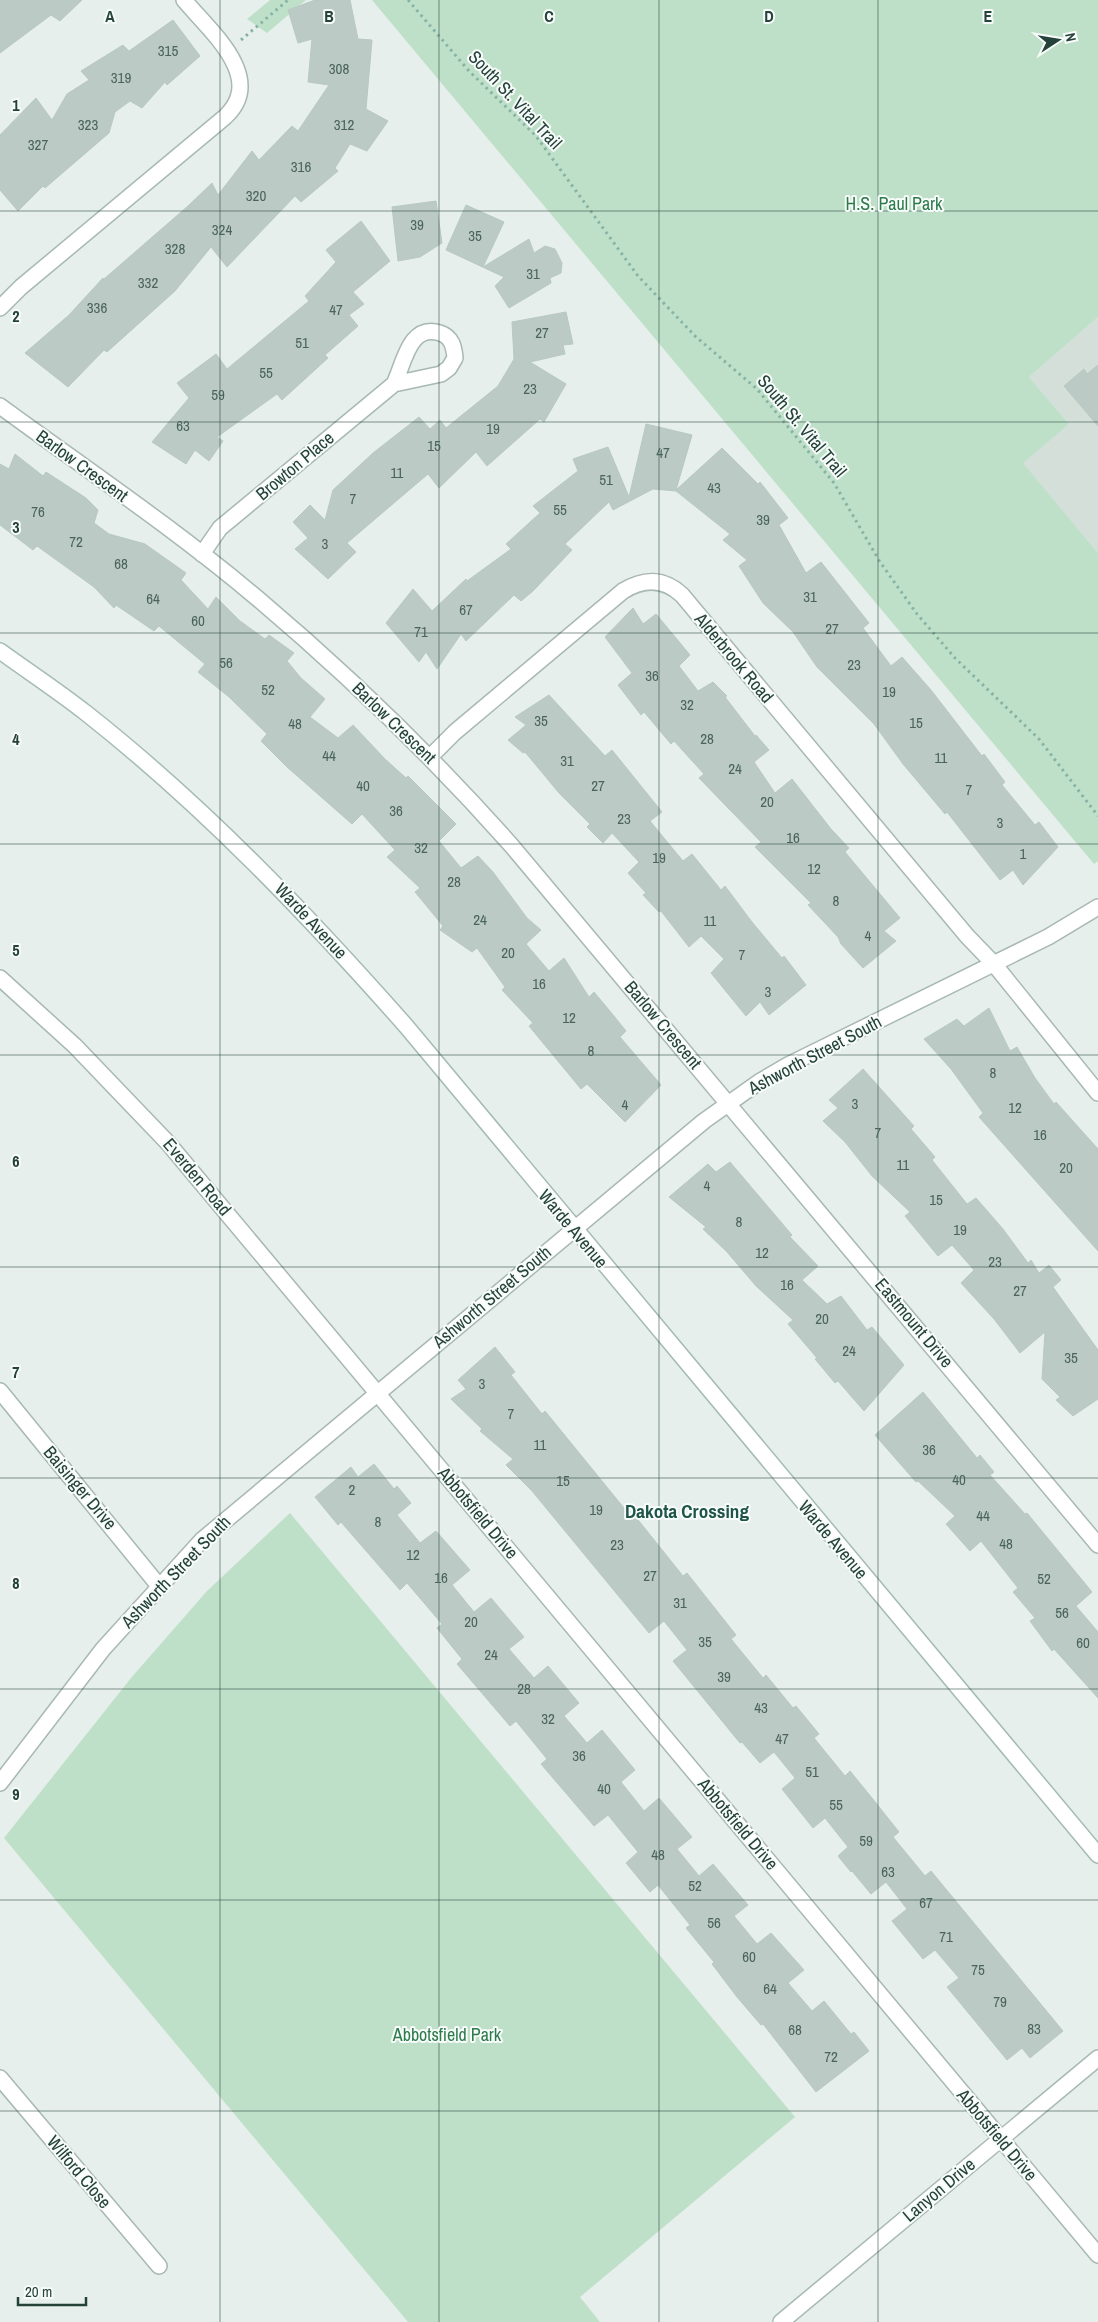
<svg xmlns="http://www.w3.org/2000/svg" width="1098" height="2322" viewBox="0 0 1098 2322" font-family="'Archivo Narrow',sans-serif">
<style>
.built{fill:#d4dfda}
.green{fill:#bfe0c8}
.building{fill:#bbcac4;stroke:#b8c9c2}
.lines{fill:none;stroke-linecap:round;stroke-linejoin:round}
.minor-casing{stroke:#a8b8b2;stroke-width:18}
.secondary-casing{stroke:#a4bbb3;stroke-width:18}
.path{stroke:#86b3a5;stroke-width:3;stroke-dasharray:2.5 4;stroke-linecap:butt}
.minor{stroke:#fff;stroke-width:15}
.secondary{stroke:#fff;stroke-width:15}
.grid{fill:none;stroke:#24423a;stroke-width:1;stroke-opacity:0.55}
.labels{text-anchor:middle;stroke-width:4;stroke-linejoin:round;paint-order:stroke}
.number-label{font-size:15px;fill:#4a645c}
.street-label{font-size:18px;fill:#24423a;stroke:#f7fbf9}
.park-label{font-size:18px;fill:#2d7a4b;stroke:#f7fbf9}
.neighbourhood-label{font-size:19px;font-weight:bold;fill:#1f5548;stroke:#f7fbf9}
.grid-label{font-size:16px;text-anchor:middle;font-weight:bold;fill:#24423a;stroke:#f7fbf9;stroke-width:4;stroke-linejoin:round;paint-order:stroke}
</style>
<rect width="100%" height="100%" fill="#e6efeb"/>
<polygon class="built" points="1098,317 1098,553 1022,463 1069,424 1029,377"/>
<g class="green">
<polygon points="270,0 306,0 267,33 247,19"/>
<polygon points="372,0 1098,0 1098,317 1029,377 1069,424 1023,463 1098,553 1098,861 1094,864"/>
<polygon points="290,1513 795,2117 580,2297 600,2322 408,2322 4,1838 131,1678 207,1591"/>
</g>
<g class="building">
<polygon points="0,0 82,0 60,21 51,15 0,53"/>
<polygon points="315,0 350,0 358,39 372,40 366,109 388,121 367,151 350,144 335,168 338,171 301,202 295,196 227,267 211,247 175,291 107,352 104,350 68,387 25,353 69,315 103,278 104,279 188,206 212,183 218,195 252,151 259,160 292,126 298,131 329,85 308,82 312,39 298,43 288,10"/>
<polygon points="173,20 200,56 167,85 165,82 142,108 130,101 115,112 109,133 45,188 43,186 18,211 0,190 0,135 36,98 52,120 67,94 89,80 81,71 123,45 129,51"/>
<polygon points="436,201 442,243 420,257 398,261 392,207"/>
<polygon points="466,205 504,222 483,267 529,239 534,253 545,246 555,249 562,263 561,273 550,278 551,283 509,308 495,286 504,277 446,250"/>
<polygon points="361,221 390,261 353,292 364,304 349,315 358,326 325,355 328,358 282,400 277,394 217,437 223,441 209,461 195,450 186,464 152,442 189,398 177,383 216,354 227,369 309,301 305,296 336,262 326,250"/>
<polygon points="566,312 573,344 563,345 565,354 530,362 566,384 544,422 540,419 487,466 476,452 439,488 428,474 347,543 356,552 328,579 295,549 308,538 293,522 310,505 325,520 333,490 373,453 419,417 430,429 440,420 446,428 498,386 514,359 512,322"/>
<polygon points="1098,365 1098,426 1064,386 1084,369 1087,374"/>
<polygon points="646,424 692,435 676,490 722,448 758,484 760,482 788,518 779,525 806,573 821,562 869,623 863,628 891,666 902,657 931,690 982,756 984,754 1005,782 1002,785 1035,825 1039,822 1058,847 1023,885 1013,870 1000,880 947,812 945,814 903,764 874,724 817,667 793,632 763,603 739,566 747,560 723,540 730,534 676,491 653,489 613,510 609,502 565,544 572,550 533,591 521,601 514,595 466,641 461,634 437,669 426,652 419,662 386,623 413,589 432,611 466,579 467,581 511,549 506,544 540,513 533,506 578,471 573,459 608,447 629,497"/>
<polygon points="15,454 43,476 46,472 86,498 98,510 94,523 109,534 145,544 186,573 181,580 208,609 216,597 240,621 265,639 269,635 294,653 287,661 301,678 325,699 310,717 338,738 353,725 385,759 406,778 408,776 456,824 439,841 461,868 478,856 493,872 527,918 541,930 526,944 549,971 564,958 589,997 594,992 614,1016 626,1031 620,1037 661,1085 625,1122 587,1084 581,1089 529,1026 533,1023 502,990 505,987 477,948 472,952 440,930 443,926 415,892 420,888 387,857 395,850 362,814 352,824 287,767 261,741 267,734 229,697 198,672 205,664 159,626 154,631 116,605 114,608 94,587 37,546 33,550 0,525 0,464 9,469"/>
<polygon points="633,608 643,624 656,614 676,638 690,655 679,666 698,691 713,682 727,696 725,697 755,736 756,735 769,750 754,762 775,793 792,779 831,829 849,848 845,852 900,918 884,931 896,941 863,968 841,944 838,937 808,905 811,903 755,847 761,842 699,778 704,774 674,741 671,744 644,712 641,715 618,685 632,673 605,637"/>
<polygon points="549,695 605,756 612,750 662,812 650,821 683,861 692,854 721,890 725,886 752,922 782,958 784,956 806,985 769,1015 760,1002 746,1016 711,973 724,959 701,936 689,947 661,911 659,912 643,895 646,893 628,873 639,862 612,833 603,843 587,827 590,824 559,793 525,752 523,753 508,740 526,725 515,717"/>
<polygon points="989,1008 1010,1051 1017,1047 1035,1078 1054,1104 1056,1102 1098,1149 1098,1251 979,1117 983,1113 951,1069 924,1039 957,1019 964,1026"/>
<polygon points="863,1069 914,1126 911,1129 935,1157 932,1160 967,1204 976,1198 1003,1229 1028,1263 1031,1260 1039,1273 1049,1265 1061,1280 1053,1287 1098,1350 1098,1399 1073,1416 1056,1400 1060,1397 1042,1379 1045,1332 1020,1353 994,1319 961,1283 974,1270 952,1245 938,1256 905,1216 910,1212 872,1176 845,1142 823,1121 838,1108 829,1100"/>
<polygon points="730,1162 792,1235 790,1237 818,1266 802,1280 827,1304 841,1296 867,1330 872,1327 904,1365 864,1411 838,1381 835,1383 815,1359 817,1358 788,1324 793,1320 756,1286 727,1252 703,1229 706,1227 669,1197 708,1164 716,1172"/>
<polygon points="495,1347 515,1372 511,1375 542,1414 545,1411 628,1513 631,1511 683,1576 687,1573 736,1635 731,1639 763,1678 766,1675 793,1708 796,1706 819,1734 814,1738 845,1776 850,1771 872,1798 899,1832 893,1837 925,1876 931,1871 1063,2031 1030,2058 1022,2048 1007,2060 947,1987 959,1978 935,1950 923,1959 892,1921 907,1909 886,1882 871,1894 852,1871 851,1872 838,1856 848,1847 825,1818 813,1828 782,1789 795,1778 774,1752 760,1763 742,1742 740,1743 673,1661 687,1650 664,1621 649,1633 532,1491 506,1465 513,1459 480,1431 482,1429 451,1399 466,1389 458,1380"/>
<polygon points="923,1392 977,1458 980,1455 994,1472 990,1475 1025,1514 1027,1513 1092,1592 1076,1606 1098,1632 1098,1698 1054,1649 1052,1651 1030,1621 1035,1618 1013,1592 1018,1588 981,1541 970,1551 946,1524 955,1516 918,1481 916,1482 875,1435"/>
<polygon points="374,1464 394,1489 397,1486 411,1503 397,1515 420,1543 436,1531 470,1570 452,1585 474,1612 491,1598 524,1637 509,1649 534,1678 548,1666 579,1703 564,1716 587,1743 602,1730 635,1770 621,1782 644,1811 659,1798 692,1837 677,1849 699,1876 713,1864 748,1905 734,1916 757,1944 771,1933 804,1970 788,1983 812,2011 824,2001 851,2034 854,2032 869,2051 816,2092 763,2024 761,2025 737,1997 712,1964 714,1962 686,1928 690,1925 658,1885 650,1892 626,1863 638,1852 608,1815 594,1826 541,1764 547,1759 516,1721 510,1726 457,1664 462,1659 437,1628 442,1624 407,1583 400,1590 341,1522 338,1525 315,1497 351,1467 358,1477"/>
</g>
<g class="lines">
<g class="minor-casing">
<g id="minor">
<path d="M0,308L21,287L225,117C267,78 210,31 184,0"/>
<path d="M0,406C86,469 175,529 257,598C347,674 432,756 511,845L1098,1545"/>
<path d="M202,554L220,528L394,384L441,374L449,368L455,358C454,347 452,337 440,333C409,323 404,364 394,384"/>
<path d="M430,757L455,732L623,591C644,578 664,578 682,595L967,936L994,964L1098,1093"/>
<polyline points="0,978 75,1046 168,1143 1098,2255"/>
<polyline points="0,1391 159,1586"/>
<polyline points="0,1783 103,1649 202,1540 704,1121 759,1082 788,1065 1048,937 1098,907"/>
<polyline points="0,2078 159,2266"/>
<polyline points="781,2322 1098,2058"/>
</g>
</g>
<g class="secondary-casing">
<path id="secondary" d="M0,651C29,672 58,691 86,713C204,806 307,914 406,1026L1098,1855"/>
</g>
<g class="path">
<polyline points="408,0 469,71 536,136 638,276 695,336 757,389 834,483 880,562 917,614 955,658 1039,739 1098,816"/>
<polyline points="241,40 288,0"/>
</g>
<use href="#minor" class="minor"/>
<use href="#secondary" class="secondary"/>
</g>
<path class="grid" d="M220,0V2322M439,0V2322M659,0V2322M878,0V2322M0,211H1098M0,422H1098M0,633H1098M0,844H1098M0,1055H1098M0,1267H1098M0,1478H1098M0,1689H1098M0,1900H1098M0,2111H1098"/>
<g class="labels">
<g class="number-label">
<text x="168" y="56">315</text>
<text x="339" y="74">308</text>
<text x="121" y="83">319</text>
<text x="88" y="130">323</text>
<text x="344" y="130">312</text>
<text x="38" y="150">327</text>
<text x="301" y="172">316</text>
<text x="256" y="201">320</text>
<text x="417" y="230">39</text>
<text x="222" y="235">324</text>
<text x="475" y="241">35</text>
<text x="175" y="254">328</text>
<text x="533" y="279">31</text>
<text x="148" y="288">332</text>
<text x="97" y="313">336</text>
<text x="336" y="315">47</text>
<text x="542" y="338">27</text>
<text x="302" y="348">51</text>
<text x="266" y="378">55</text>
<text x="530" y="394">23</text>
<text x="218" y="400">59</text>
<text x="183" y="431">63</text>
<text x="493" y="434">19</text>
<text x="434" y="451">15</text>
<text x="663" y="458">47</text>
<text x="397" y="478">11</text>
<text x="606" y="485">51</text>
<text x="714" y="493">43</text>
<text x="353" y="504">7</text>
<text x="560" y="515">55</text>
<text x="38" y="517">76</text>
<text x="763" y="525">39</text>
<text x="76" y="547">72</text>
<text x="325" y="549">3</text>
<text x="121" y="569">68</text>
<text x="810" y="602">31</text>
<text x="153" y="604">64</text>
<text x="466" y="615">67</text>
<text x="198" y="626">60</text>
<text x="832" y="634">27</text>
<text x="421" y="637">71</text>
<text x="226" y="668">56</text>
<text x="854" y="670">23</text>
<text x="652" y="681">36</text>
<text x="268" y="695">52</text>
<text x="889" y="697">19</text>
<text x="687" y="710">32</text>
<text x="541" y="726">35</text>
<text x="916" y="728">15</text>
<text x="295" y="729">48</text>
<text x="707" y="744">28</text>
<text x="329" y="761">44</text>
<text x="941" y="763">11</text>
<text x="567" y="766">31</text>
<text x="735" y="774">24</text>
<text x="363" y="791">40</text>
<text x="598" y="791">27</text>
<text x="969" y="795">7</text>
<text x="767" y="807">20</text>
<text x="396" y="816">36</text>
<text x="624" y="824">23</text>
<text x="1000" y="828">3</text>
<text x="793" y="843">16</text>
<text x="421" y="853">32</text>
<text x="1023" y="859">1</text>
<text x="659" y="863">19</text>
<text x="814" y="874">12</text>
<text x="454" y="887">28</text>
<text x="836" y="906">8</text>
<text x="480" y="925">24</text>
<text x="710" y="926">11</text>
<text x="868" y="941">4</text>
<text x="508" y="958">20</text>
<text x="742" y="960">7</text>
<text x="539" y="989">16</text>
<text x="768" y="997">3</text>
<text x="569" y="1023">12</text>
<text x="591" y="1056">8</text>
<text x="993" y="1078">8</text>
<text x="855" y="1109">3</text>
<text x="625" y="1110">4</text>
<text x="1015" y="1113">12</text>
<text x="878" y="1138">7</text>
<text x="1040" y="1140">16</text>
<text x="903" y="1170">11</text>
<text x="1066" y="1173">20</text>
<text x="707" y="1191">4</text>
<text x="936" y="1205">15</text>
<text x="739" y="1227">8</text>
<text x="960" y="1235">19</text>
<text x="762" y="1258">12</text>
<text x="995" y="1267">23</text>
<text x="787" y="1290">16</text>
<text x="1020" y="1296">27</text>
<text x="822" y="1324">20</text>
<text x="849" y="1356">24</text>
<text x="1071" y="1363">35</text>
<text x="482" y="1389">3</text>
<text x="511" y="1419">7</text>
<text x="540" y="1450">11</text>
<text x="929" y="1455">36</text>
<text x="959" y="1485">40</text>
<text x="563" y="1486">15</text>
<text x="352" y="1495">2</text>
<text x="596" y="1515">19</text>
<text x="983" y="1521">44</text>
<text x="378" y="1527">8</text>
<text x="1006" y="1549">48</text>
<text x="617" y="1550">23</text>
<text x="413" y="1560">12</text>
<text x="650" y="1581">27</text>
<text x="441" y="1583">16</text>
<text x="1044" y="1584">52</text>
<text x="680" y="1608">31</text>
<text x="1062" y="1618">56</text>
<text x="471" y="1627">20</text>
<text x="705" y="1647">35</text>
<text x="1083" y="1648">60</text>
<text x="491" y="1660">24</text>
<text x="724" y="1682">39</text>
<text x="524" y="1694">28</text>
<text x="761" y="1713">43</text>
<text x="548" y="1724">32</text>
<text x="782" y="1744">47</text>
<text x="579" y="1761">36</text>
<text x="812" y="1777">51</text>
<text x="604" y="1794">40</text>
<text x="836" y="1810">55</text>
<text x="866" y="1846">59</text>
<text x="658" y="1860">48</text>
<text x="888" y="1877">63</text>
<text x="695" y="1891">52</text>
<text x="926" y="1908">67</text>
<text x="714" y="1928">56</text>
<text x="946" y="1942">71</text>
<text x="749" y="1962">60</text>
<text x="978" y="1975">75</text>
<text x="770" y="1994">64</text>
<text x="1000" y="2007">79</text>
<text x="1034" y="2034">83</text>
<text x="795" y="2035">68</text>
<text x="831" y="2062">72</text>
</g>
<g class="street-label">
<text transform="translate(515 100) rotate(47)" y="6">South St. Vital Trail</text>
<text transform="translate(802 426) rotate(50)" y="6">South St. Vital Trail</text>
<text transform="translate(82 466) rotate(36)" y="6">Barlow Crescent</text>
<text transform="translate(295 466) rotate(-40)" y="6">Browton Place</text>
<text transform="translate(734 658) rotate(50)" y="6">Alderbrook Road</text>
<text transform="translate(394 723) rotate(44)" y="6">Barlow Crescent</text>
<text transform="translate(311 921) rotate(47)" y="6">Warde Avenue</text>
<text transform="translate(663 1025) rotate(50)" y="6">Barlow Crescent</text>
<text transform="translate(815 1055) rotate(-28)" y="6">Ashworth Street South</text>
<text transform="translate(197 1177) rotate(50)" y="6">Everden Road</text>
<text transform="translate(573 1229) rotate(50)" y="6">Warde Avenue</text>
<text transform="translate(492 1297) rotate(-40)" y="6">Ashworth Street South</text>
<text transform="translate(914 1323) rotate(50)" y="6">Eastmount Drive</text>
<text transform="translate(80 1488) rotate(50)" y="6">Baisinger Drive</text>
<text transform="translate(478 1513) rotate(50)" y="6">Abbotsfield Drive</text>
<text transform="translate(833 1540) rotate(50)" y="6">Warde Avenue</text>
<text transform="translate(176 1572) rotate(-46)" y="6">Ashworth Street South</text>
<text transform="translate(738 1824) rotate(50)" y="6">Abbotsfield Drive</text>
<text transform="translate(997 2135) rotate(50)" y="6">Abbotsfield Drive</text>
<text transform="translate(79 2172) rotate(50)" y="6">Wilford Close</text>
<text transform="translate(939 2190) rotate(-40)" y="6">Lanyon Drive</text>
</g>
<g class="park-label">
<text x="894" y="210">H.S. Paul Park</text>
<text x="447" y="2041">Abbotsfield Park</text>
</g>
<g class="neighbourhood-label">
<text x="687" y="1518">Dakota Crossing</text>
</g>
</g>
<g class="grid-label">
<text x="110" y="22">A</text>
<text x="329" y="22">B</text>
<text x="549" y="22">C</text>
<text x="769" y="22">D</text>
<text x="988" y="22">E</text>
<text x="16" y="111">1</text>
<text x="16" y="322">2</text>
<text x="16" y="533">3</text>
<text x="16" y="745">4</text>
<text x="16" y="956">5</text>
<text x="16" y="1167">6</text>
<text x="16" y="1378">7</text>
<text x="16" y="1589">8</text>
<text x="16" y="1800">9</text>
</g>
<g transform="translate(1058 40) rotate(78)" stroke="#f7fbf9" stroke-width="4" paint-order="stroke">
<path d="M0-4L9 19L0 12L-9 19Z" fill="#24423a"/>
<text y="-8" font-size="14" font-weight="bold" text-anchor="middle" fill="#24423a">N</text>
</g>
<path d="M18 2297v8h68v-8" fill="none" stroke="#24423a" stroke-width="2.5"/>
<text x="25" y="2297" font-size="15" fill="#24423a" stroke="#f7fbf9" stroke-width="4" paint-order="stroke">20 m</text>
</svg>
